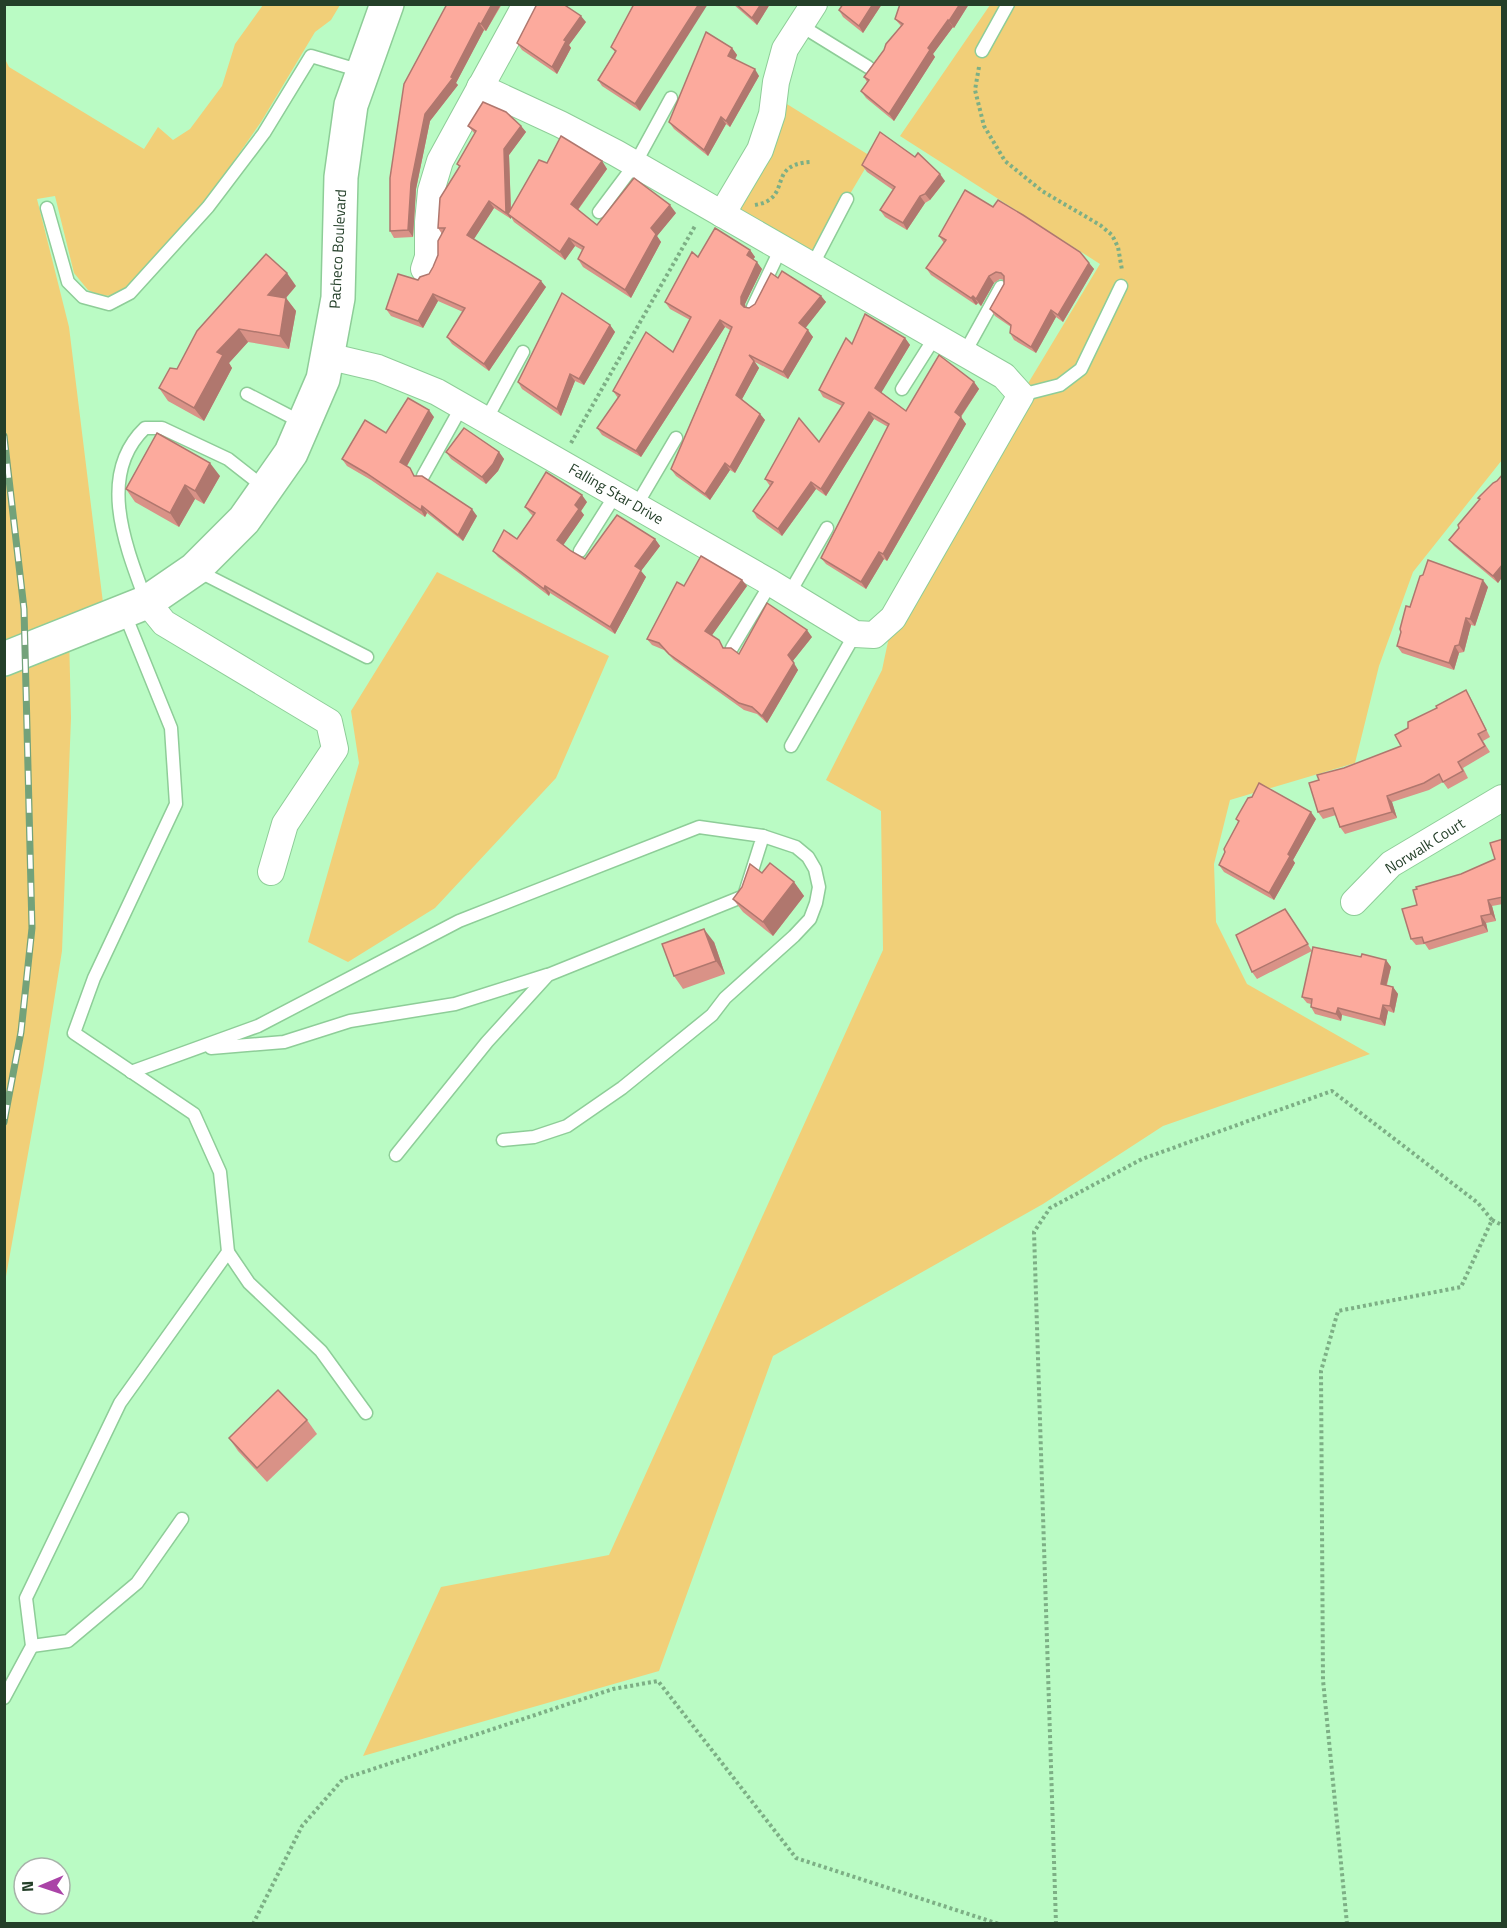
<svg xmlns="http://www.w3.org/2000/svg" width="1507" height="1928" viewBox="0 0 1507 1928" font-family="'Titillium Web',sans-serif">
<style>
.green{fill:#f1cf78}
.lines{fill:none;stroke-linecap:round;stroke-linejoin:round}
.service-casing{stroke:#8ecd98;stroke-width:15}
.minor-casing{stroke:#8ecd98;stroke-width:28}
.secondary-casing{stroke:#8ecd98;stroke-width:36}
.path{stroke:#7daf85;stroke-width:4;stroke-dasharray:3 3;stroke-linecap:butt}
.service{stroke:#fff;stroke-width:12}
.minor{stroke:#fff;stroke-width:26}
.secondary{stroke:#fff;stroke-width:33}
.rail-casing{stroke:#73a27a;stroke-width:7}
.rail{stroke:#fff;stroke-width:4.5;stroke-dasharray:14;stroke-linecap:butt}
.wall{fill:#d99287}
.shaded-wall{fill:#b0776e}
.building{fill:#fcaa9d;stroke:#b0776e;stroke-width:1.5}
.labels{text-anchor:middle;stroke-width:4.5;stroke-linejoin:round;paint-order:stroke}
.street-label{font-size:15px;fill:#243f29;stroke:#fff}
</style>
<rect width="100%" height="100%" fill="#bafbc4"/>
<g class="green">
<polygon points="263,5 340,5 331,20 315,32 261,122 199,211 137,279 117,295 101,296 88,290 74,273 55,196 37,199 69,327 105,619 69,634 71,718 62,951 43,1070 5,1282 5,59 9,67 144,149 158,127 173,140 190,129 222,86 235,44"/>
<polygon points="990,5 1502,5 1502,460 1413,572 1379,666 1355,763 1230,800 1214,864 1216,922 1247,984 1370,1054 1163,1126 1043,1204 773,1356 659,1671 363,1756 441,1587 609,1555 883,950 881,811 826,780 882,670 893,618 1021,395 1100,264 900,136"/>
<polygon points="774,96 872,157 847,199 812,266 722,214"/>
<polygon points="437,572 609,656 556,778 435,908 348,962 308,942 359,763 351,711"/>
</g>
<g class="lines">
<g class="service-casing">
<g id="service">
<polyline points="800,25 868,67"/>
<polyline points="982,51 1008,4"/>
<polyline points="47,208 68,282 83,297 109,304 130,293 208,207 264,133 311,56 361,71"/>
<polyline points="599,212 635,164 671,98"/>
<polyline points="812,266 847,199"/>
<polyline points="753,307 781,248"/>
<polyline points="964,354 1001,287"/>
<polyline points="902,389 935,337"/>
<polyline points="247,394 303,423"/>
<polyline points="1021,395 1060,385 1081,369 1121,286"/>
<polyline points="486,420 523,352"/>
<polyline points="423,476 462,406"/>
<polyline points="636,506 676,438"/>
<polyline points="580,551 616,494"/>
<polyline points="196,570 367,657"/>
<polyline points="789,594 827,528"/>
<path d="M146,601C126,547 96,475 145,428H162L228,459L265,488"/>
<polyline points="732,648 771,583"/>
<polyline points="791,746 855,634"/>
<polyline points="211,1048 284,1042 350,1021 455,1004 547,975"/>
<polyline points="131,1072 258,1026 459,921 699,827 763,836 744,896 548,975 487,1042 396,1155"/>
<polyline points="503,1140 534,1137 567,1126 622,1088 712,1015 725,998 794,936 810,919 816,903 819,887 815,869 808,857 796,847 763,836"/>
<polyline points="228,1252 249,1283 321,1351 366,1413"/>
<polyline points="32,1646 68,1641 137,1583 182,1519"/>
<polyline points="4,1698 32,1646 26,1598 120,1403 228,1252 220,1172 194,1114 74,1033 94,978 176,804 171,728 124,612"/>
</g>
</g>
<g class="minor-casing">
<g id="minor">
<polyline points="722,214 760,150 772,114 776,82 785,49 814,4"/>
<polyline points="424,269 428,257 428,222 431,191 440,161 526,4"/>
<polyline points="327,356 378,368 437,392 771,583 855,634 874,635 893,618 1021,395 1004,376 616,153 560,124 480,87"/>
<polyline points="147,602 164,623 329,722 335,749 285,824 271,872"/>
<polyline points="1354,902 1391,864 1502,798"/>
</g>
</g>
<g class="secondary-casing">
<polyline id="secondary" points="4,659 147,602 195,569 244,520 291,453 323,379 338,298 341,177 351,105 387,4"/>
</g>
<g class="path">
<polyline points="979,67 975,90 984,126 1005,161 1042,191 1100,225 1112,235 1118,247 1122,270"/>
<path d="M755,205C760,204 765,203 769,200C787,188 772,164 811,162"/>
<polyline points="571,443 695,226"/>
<polyline points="1492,1220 1502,1225"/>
<polyline points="253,1924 302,1826 343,1779 613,1689 658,1681 796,1858 999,1924"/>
<polyline points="1056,1924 1034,1232 1050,1208 1142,1159 1332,1091 1478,1203 1492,1220 1461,1287 1338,1311 1321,1371 1323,1680 1347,1924"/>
</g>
<use href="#service" class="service"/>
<use href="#minor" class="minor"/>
<use href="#secondary" class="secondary"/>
<g class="rail-casing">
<polyline id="rail" points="4,436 24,609 32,928 21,1032 4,1122"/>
</g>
<use href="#rail" class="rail"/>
</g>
<g class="wall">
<polygon points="447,4 502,4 486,31 484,30 456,83 458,85 430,121 416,189 413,237 394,238 390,231"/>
<polygon points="634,4 640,111 602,86 598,80 615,52 611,47"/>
<polygon points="733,4 770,4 757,25"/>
<polygon points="843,4 882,4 863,33 843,17 839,10"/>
<polygon points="900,4 969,4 954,28 953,27 933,54 935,57 894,121 866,98 861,91 867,82 864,77 901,26 895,19"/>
<polygon points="586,22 569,45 571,48 557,74 522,50 517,43"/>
<polygon points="732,48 737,55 735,60 759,76 730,127 726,124 708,156 674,129 669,122"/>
<polygon points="468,126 521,126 526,132 509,155 511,210 547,163 602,161 607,169 578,210 597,225 676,213 657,236 661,242 631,298 583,267 578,259 582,250 575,246 565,260 514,222 511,217 511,219 494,208 474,239 546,287 489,371 452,344 447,337 463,312 438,301 423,328 391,316 386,309 418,280 429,274 433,267 438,255 442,234 438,228 460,168 457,164 475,134"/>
<polygon points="862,165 945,181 930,200 925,203 907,230 885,217 880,210 893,190 867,172"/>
<polygon points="993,207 1089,263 1094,269 1063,322 1056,317 1036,353 1014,340 1010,333 1011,327 995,316 990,309 1004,284 1004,280 1000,279 994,283 981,306 978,303 976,305 931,275 926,268 944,243 939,236"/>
<polygon points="750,250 755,257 753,259 762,269 745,304 746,308 749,308 755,304 778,278 821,296 826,302 805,328 813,337 788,379 755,362 759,368 742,399 760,414 765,420 735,473 730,470 710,500 676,476 671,469 730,330 725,327 641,457 602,435 597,428 618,398 613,391 673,352 690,320 670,309 665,302 698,257"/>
<polygon points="296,286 286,298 296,311 289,349 248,342 229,363 232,368 204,421 168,401 159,388 177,369"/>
<polygon points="610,325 615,332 584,385 575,381 561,416 522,389 518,382"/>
<polygon points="905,338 910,345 881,392 906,411 974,382 979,389 961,417 966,424 887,561 884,559 866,589 826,564 821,558 888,427 874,419 826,496 816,489 782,536 757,518 753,511 770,486 765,479 819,442 842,406 823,397 819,390 852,344"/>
<polygon points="434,417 407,466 415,476 477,516 463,541 427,513 425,517 371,480 347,466 342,459 386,433"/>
<polygon points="446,452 499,452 504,459 498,471 486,484 451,459"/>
<polygon points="1503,474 1503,576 1498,583 1454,546 1449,540"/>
<polygon points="220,476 204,504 195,499 179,527 135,502 126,489"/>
<polygon points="587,502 581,511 584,515 563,545 571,551 585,559 655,539 660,546 641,571 646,577 615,634 550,593 549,596 498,557 493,551 517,539 533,516 530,513 525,507"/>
<polygon points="742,580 747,586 712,635 724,648 739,654 812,637 792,662 798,670 767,723 757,714 744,710 674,660 664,650 652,645 647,639 684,586"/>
<polygon points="1488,587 1475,626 1471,625 1464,652 1459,653 1454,670 1402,653 1397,646 1410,607"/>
<polygon points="1466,690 1470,697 1490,737 1483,741 1490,752 1463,768 1468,778 1448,789 1443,782 1429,790 1392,802 1397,818 1345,834 1340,827 1336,815 1323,819 1318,812 1319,780 1344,768 1401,746 1408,728"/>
<polygon points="1236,819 1316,819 1293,860 1295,863 1274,900 1224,872 1219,865 1238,822"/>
<polygon points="1503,839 1503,904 1492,906 1496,921 1486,923 1488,932 1429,950 1425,944 1416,945 1411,939 1417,905 1461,874 1495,859"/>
<polygon points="762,873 794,882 804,896 773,936 743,912 733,899"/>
<polygon points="1290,916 1312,951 1386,960 1391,967 1387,985 1393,987 1398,994 1394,1013 1388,1011 1385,1026 1342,1015 1341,1021 1315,1014 1311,1007 1311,1004 1307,1003 1302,997 1312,951 1257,979 1252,972"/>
<polygon points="714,942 725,974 683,989 674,976"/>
<polygon points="307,1420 317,1434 267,1482 238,1451 229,1438"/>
</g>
<g class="shaded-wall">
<polygon points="492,4 499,4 500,6 486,31 481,24"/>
<polygon points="699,4 708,4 640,111 635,104"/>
<polygon points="761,4 770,4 757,25 752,18"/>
<polygon points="873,4 882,4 863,33 859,26"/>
<polygon points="960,4 969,4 954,28 949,21"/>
<polygon points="581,16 586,22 569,45 571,48 557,74 552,67 564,40"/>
<polygon points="948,20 953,27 933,54 935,57 894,121 889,114 928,48"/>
<polygon points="479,23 484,30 456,83 458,85 430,121 416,189 413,237 408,230 411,183 425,114 451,77"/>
<polygon points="732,48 737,55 733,63 728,56"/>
<polygon points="755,69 759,76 730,127 726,121"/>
<polygon points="721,117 726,124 708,156 704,150"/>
<polygon points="521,126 526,132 509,155 511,215 508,214 511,217 511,219 506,213 504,149"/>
<polygon points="602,161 607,169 576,212 571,204"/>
<polygon points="940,174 945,181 930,200 925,194"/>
<polygon points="920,196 925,203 907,230 903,223"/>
<polygon points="489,201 494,208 472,242 467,235"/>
<polygon points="670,205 676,213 657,236 661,242 631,298 625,290 651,228"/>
<polygon points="569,238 575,246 565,260 560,252"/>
<polygon points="750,250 755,257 752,261 747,255"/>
<polygon points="757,262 762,269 745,304 746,311 741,304 741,297"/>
<polygon points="1089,263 1094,269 1063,322 1058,315"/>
<polygon points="287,273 296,286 277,308 268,295"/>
<polygon points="989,276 994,283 981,306 976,299"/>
<polygon points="541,281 546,287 489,371 484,364"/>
<polygon points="433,294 438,301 423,328 418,321"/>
<polygon points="821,296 826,302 804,330 799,323"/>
<polygon points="973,296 978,303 976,305 971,298"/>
<polygon points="286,298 296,311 289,349 280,336"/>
<polygon points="1051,310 1056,317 1036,353 1031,347"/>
<polygon points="720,320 725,327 641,457 636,451"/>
<polygon points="610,325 615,332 584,385 579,379"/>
<polygon points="239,329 248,342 229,363 232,368 204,421 194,408 217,352"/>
<polygon points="808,330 813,337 788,379 783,372"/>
<polygon points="905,338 910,345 880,395 875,388"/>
<polygon points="754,361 759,368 741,401 736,395"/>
<polygon points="570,374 575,381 561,416 557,409"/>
<polygon points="974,382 979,389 959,419 955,412"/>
<polygon points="429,410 434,417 405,469 400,462"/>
<polygon points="869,412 874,419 826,496 821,489"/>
<polygon points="760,414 765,420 735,473 730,467"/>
<polygon points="961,417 966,424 887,561 883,554"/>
<polygon points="499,452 504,459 498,471 486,484 482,477"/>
<polygon points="210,463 220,476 204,504 195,491"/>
<polygon points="725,463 730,470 710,500 705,494"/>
<polygon points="811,482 816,489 782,536 778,529"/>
<polygon points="185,485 195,499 179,527 170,513"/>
<polygon points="582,495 587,502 581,511 584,515 562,547 557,540 575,505"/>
<polygon points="422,506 427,513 425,517 421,510"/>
<polygon points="472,509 477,516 463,541 458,535"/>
<polygon points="655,539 660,546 641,571 646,577 615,634 610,627 635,566"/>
<polygon points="879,552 884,559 866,589 861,582"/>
<polygon points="1503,564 1503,576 1498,583 1493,576"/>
<polygon points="742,580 747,586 710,638 705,631"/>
<polygon points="1483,580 1488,587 1475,626 1470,619"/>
<polygon points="545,586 550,593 549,596 544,589"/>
<polygon points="1466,618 1471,625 1464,652 1459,645"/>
<polygon points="807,630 812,637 792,662 788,655"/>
<polygon points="1455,646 1459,653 1454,670 1449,663"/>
<polygon points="794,663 798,670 767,723 762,716"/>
<polygon points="1387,796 1392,802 1397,818 1392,812"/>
<polygon points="1311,812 1316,819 1293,860 1295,863 1274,900 1269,893 1288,854"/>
<polygon points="794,882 804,896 773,936 763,922"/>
<polygon points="1488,900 1492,906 1496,921 1491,914"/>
<polygon points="1481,916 1486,923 1488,932 1483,925"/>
<polygon points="704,929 714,942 725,974 716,961"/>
<polygon points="1386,960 1391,967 1385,990 1381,984"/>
<polygon points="1393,987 1398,994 1394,1013 1390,1006"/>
<polygon points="1383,1005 1388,1011 1385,1026 1380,1019"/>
<polygon points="1338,1008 1342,1015 1341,1021 1336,1014"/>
</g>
<g class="building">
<polygon points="447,4 492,4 481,24 479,23 451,77 453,78 425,114 411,183 408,230 390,231 390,178 404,84"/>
<polygon points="537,4 563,4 581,16 564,40 566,41 552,67 517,43"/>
<polygon points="634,4 699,4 635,104 598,80 616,51 611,47"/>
<polygon points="736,4 761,4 752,18"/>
<polygon points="843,4 873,4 859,26 839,10"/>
<polygon points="900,4 960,4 949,21 948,20 928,48 930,50 889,114 861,91 869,80 864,77 884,50 886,44 903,24 895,19"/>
<polygon points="706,32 732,48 728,56 755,69 726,121 721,117 704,150 669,122"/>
<polygon points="483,102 506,112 521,126 504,149 506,213 489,201 467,235 541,281 484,364 447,337 465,308 433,294 418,321 386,309 398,274 418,280 420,277 429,274 433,267 438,255 438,241 445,228 438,228 440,198 460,166 457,164 476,131 468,126"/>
<polygon points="880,132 915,157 918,153 940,174 925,194 920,196 903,223 880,210 895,187 862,165"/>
<polygon points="561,136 602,161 571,204 597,225 634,178 670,205 651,228 656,234 625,290 578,259 584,247 569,238 560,252 508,214 539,160 547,163"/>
<polygon points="965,190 993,207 998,200 1023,215 1080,252 1089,263 1058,315 1051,310 1031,347 1010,333 1011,325 990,309 1004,284 1004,276 1001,273 996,272 989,276 976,299 973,296 971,298 926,268 946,240 939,236"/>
<polygon points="715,228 750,250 747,255 757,262 741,297 741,304 744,307 749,308 755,304 771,273 778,278 782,271 821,296 799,323 808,330 783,372 749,355 754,361 736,395 760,414 730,467 725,463 705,494 671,469 732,327 720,320 636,451 597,428 620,395 613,391 646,332 673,352 691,317 665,302 692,252 698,257"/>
<polygon points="266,254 287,273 268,295 286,298 280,336 239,329 217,352 223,355 194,408 159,388 170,368 177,369 197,331"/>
<polygon points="562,293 610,325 579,379 570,374 557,409 518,382"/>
<polygon points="865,314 905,338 875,388 906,411 939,355 974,382 955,412 961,417 883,554 879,552 861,582 821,558 889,424 869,412 821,489 811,482 778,529 753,511 773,482 765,479 799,418 819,442 844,403 819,390 846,338 852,344"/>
<polygon points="408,398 429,410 400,462 410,468 414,476 422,476 472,509 458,535 422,506 421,510 366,473 342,459 365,420 386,433"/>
<polygon points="464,428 499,452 493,464 482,477 446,452"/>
<polygon points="157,433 210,463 195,491 185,485 170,513 126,489"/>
<polygon points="546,472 582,495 575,505 579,509 557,540 571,551 585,559 617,515 655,539 635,566 641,570 610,627 545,586 544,589 493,551 504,530 517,539 535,513 525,507"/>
<polygon points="1503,474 1503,564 1493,576 1449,540 1459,528 1458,525 1480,499 1478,498 1493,483 1497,481"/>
<polygon points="701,556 742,580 705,631 719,640 723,648 731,648 739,654 767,603 807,630 788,655 794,663 762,716 752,707 739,703 669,654 659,643 647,639 677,582 684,586"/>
<polygon points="1428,560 1483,580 1470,619 1466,618 1459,645 1455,646 1449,663 1397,646 1401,632 1400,629 1406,606 1410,607 1420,576 1423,575"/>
<polygon points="1466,690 1486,730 1478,734 1485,746 1458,762 1463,771 1443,782 1439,774 1424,783 1387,796 1392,812 1340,827 1333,808 1318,812 1309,783 1319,780 1317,775 1344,768 1401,746 1395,735 1408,728 1408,722 1437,708 1436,706"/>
<polygon points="1259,783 1311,812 1288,854 1290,856 1269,893 1219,865 1225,852 1224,849 1239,821 1236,819 1248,798 1252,797"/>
<polygon points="1503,839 1503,897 1488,900 1491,914 1481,916 1483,925 1424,943 1422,937 1411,939 1402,909 1417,905 1413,890 1417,889 1416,887 1461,874 1495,859 1490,843"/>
<polygon points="770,863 794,882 763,922 733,899 742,887 750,864 762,873"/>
<polygon points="1285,909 1308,944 1252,972 1236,935"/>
<polygon points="704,929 716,961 674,976 662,944"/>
<polygon points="1313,947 1361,957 1362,954 1386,960 1381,984 1393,987 1390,1006 1383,1005 1380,1019 1338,1008 1336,1014 1311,1007 1312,999 1302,997"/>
<polygon points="278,1390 307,1420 257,1468 229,1438"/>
</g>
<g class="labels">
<g class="street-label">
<text transform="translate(338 249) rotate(-87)" y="5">Pacheco Boulevard</text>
<text transform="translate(616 494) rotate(30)" y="5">Falling Star Drive</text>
<text transform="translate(1425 846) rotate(-32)" y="5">Norwalk Court</text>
</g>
</g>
<rect width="1507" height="1928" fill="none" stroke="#243f29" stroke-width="12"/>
<g transform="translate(42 1886) rotate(268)"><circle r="28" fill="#ffffff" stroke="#a7b2a9" stroke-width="1.5"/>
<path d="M0-4.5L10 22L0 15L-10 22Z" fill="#aa43a7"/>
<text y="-9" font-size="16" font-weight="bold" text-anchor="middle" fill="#243f29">N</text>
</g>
</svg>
